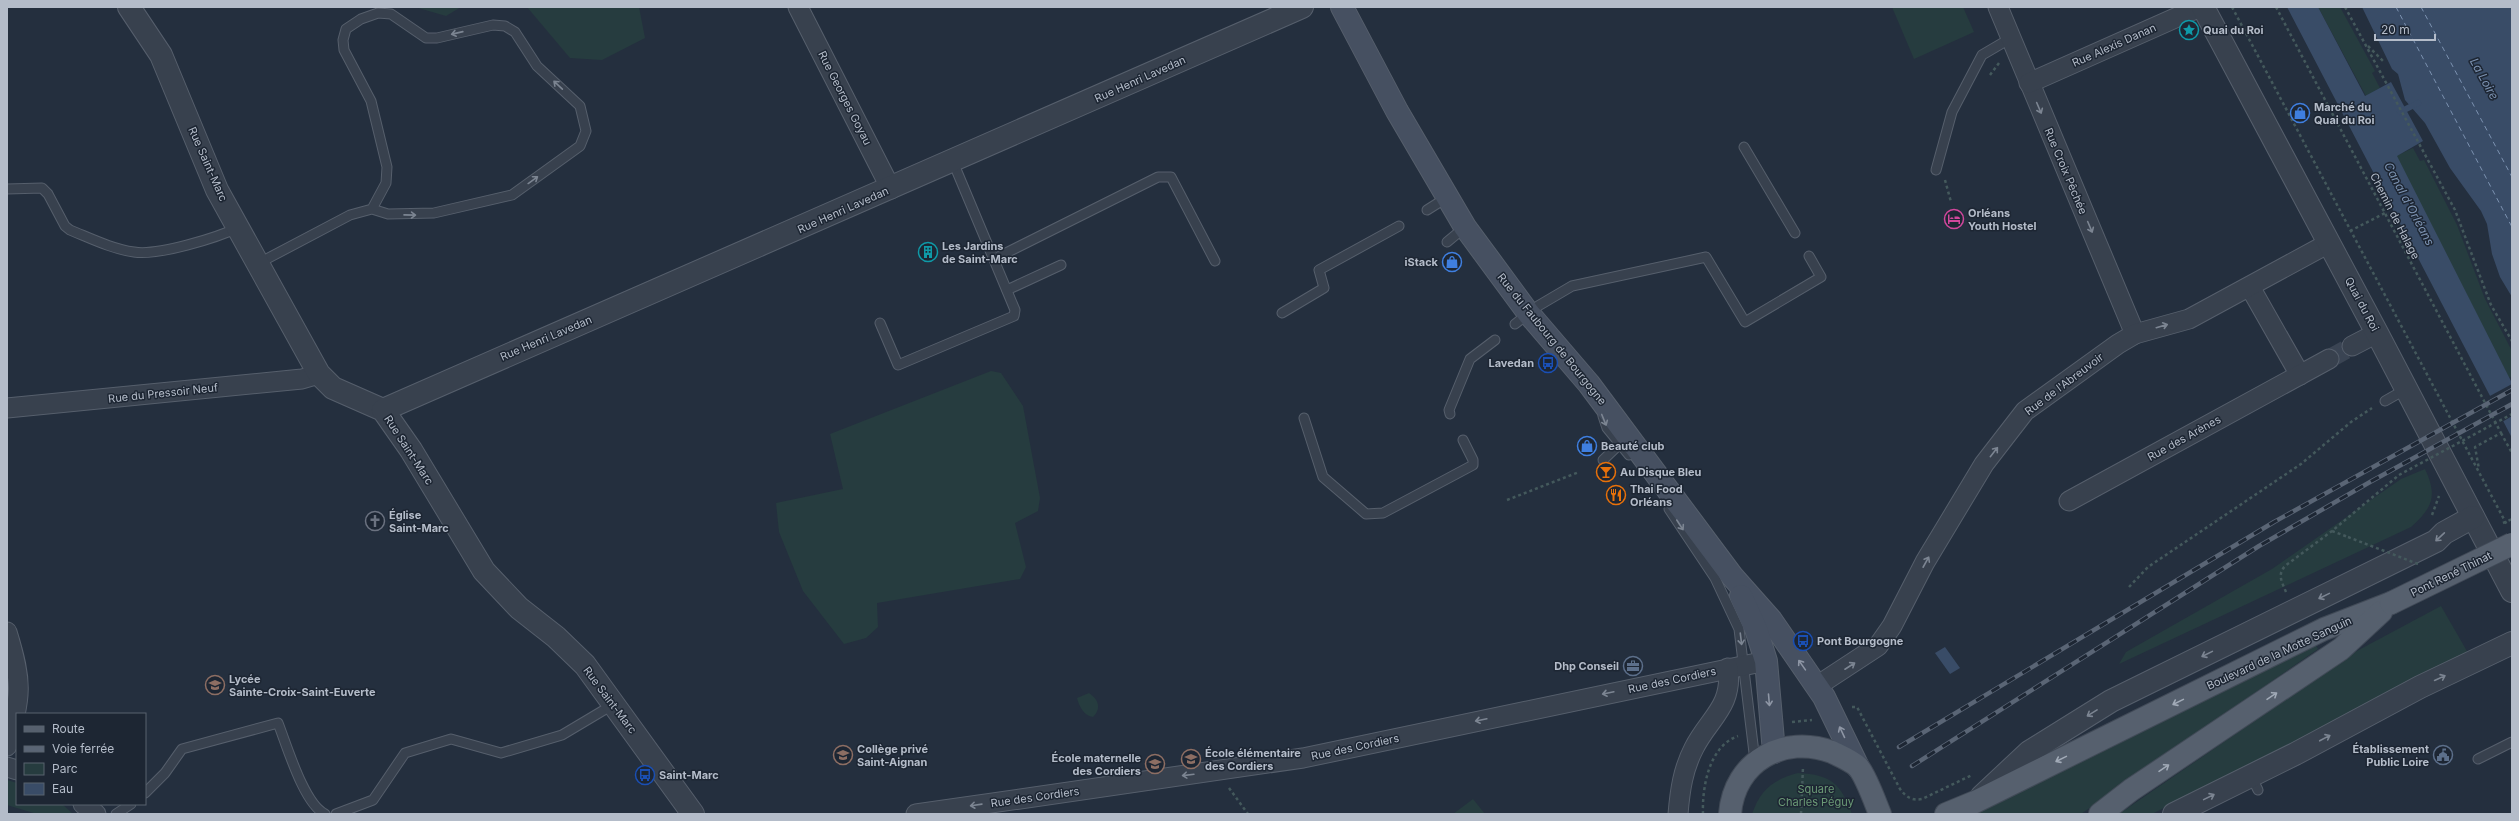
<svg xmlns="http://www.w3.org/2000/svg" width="2519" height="821" viewBox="0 0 2519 821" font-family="Inter,sans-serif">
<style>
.green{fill:#263c3f}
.water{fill:#394c67}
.pier{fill:#242f3e}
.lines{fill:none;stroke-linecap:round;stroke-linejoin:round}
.stream{stroke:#394c67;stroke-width:6}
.ferry{stroke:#7c92b1;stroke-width:1;stroke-dasharray:5 4;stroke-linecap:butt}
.minor-tunnel{stroke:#3a4453;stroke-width:19;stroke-dasharray:19 10;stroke-linecap:butt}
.service-casing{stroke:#565f6c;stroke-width:11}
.minor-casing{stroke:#565f6c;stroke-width:21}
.tertiary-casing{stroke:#565f6c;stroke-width:24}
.secondary-casing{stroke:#565f6c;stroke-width:24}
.primary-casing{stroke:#414a57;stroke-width:24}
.path{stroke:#44595c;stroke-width:2.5;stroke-dasharray:3 3;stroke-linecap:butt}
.service{stroke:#38414e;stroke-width:9}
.minor{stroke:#38414e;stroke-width:19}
.tertiary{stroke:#38414e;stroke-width:22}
.secondary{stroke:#465061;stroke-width:22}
.primary{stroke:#56606e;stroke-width:22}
.rail-casing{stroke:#5a6575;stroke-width:4.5}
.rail{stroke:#1d2633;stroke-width:3;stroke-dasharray:9;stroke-linecap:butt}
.primary-bridge-casing{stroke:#414a57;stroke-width:24;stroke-linecap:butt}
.path-bridge{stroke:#44595c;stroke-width:2.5;stroke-dasharray:3 3;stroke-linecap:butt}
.primary-bridge{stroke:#56606e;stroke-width:22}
.oneway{stroke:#7c8592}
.oneway2{stroke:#8e96a5}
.oneway3{stroke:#a1aab7}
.labels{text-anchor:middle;stroke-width:3;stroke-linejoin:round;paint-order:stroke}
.poi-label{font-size:11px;font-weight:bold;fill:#b4bcc9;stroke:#1d2633;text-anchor:start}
.street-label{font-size:11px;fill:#b4bcc9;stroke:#1d2633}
.park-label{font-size:11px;fill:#6b9a76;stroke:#1d2633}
.water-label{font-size:12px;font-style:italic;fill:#7c92b1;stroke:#1d2633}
</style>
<rect width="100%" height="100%" fill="#242f3e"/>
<g class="green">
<polygon points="415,7 461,7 446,16"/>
<polygon points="527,7 639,7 645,38 602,60 570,58"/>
<polygon points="1892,7 1963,7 1974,32 1914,59"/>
<polygon points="2318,7 2340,7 2375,71 2372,73 2380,88 2366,96"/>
<polygon points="2413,148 2420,161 2424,160 2457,225 2485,299 2512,351 2512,376 2509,378 2396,156"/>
<polygon points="991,371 1001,373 1023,406 1040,498 1038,511 1015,523 1026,567 1020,579 877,603 878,627 866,638 844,644 803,591 779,532 776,503 843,489 830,434"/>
<path d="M2425,469C2438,497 2432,508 2411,527L2119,664L2126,652L2272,569L2401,479Z"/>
<polygon points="2441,606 2468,653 2152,814 2119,814 2355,652"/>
<polygon points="2315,644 2318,649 2081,814 1976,814"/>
<path d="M1089,693C1098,699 1102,708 1093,717C1084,716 1079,706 1077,698Z"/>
<path d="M1798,773C1832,775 1840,783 1852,814H1752C1760,790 1774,779 1798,773Z"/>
<polygon points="7,780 17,783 17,804 62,804 73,814 37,814 7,805"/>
<polygon points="1473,799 1485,814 1453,814"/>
</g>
<g class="water">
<polygon points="2287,7 2318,7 2365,96 2391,82 2423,141 2397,156 2512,383 2512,438"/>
<polygon points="2362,7 2512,7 2512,297 2500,277 2492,254 2487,224 2481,211 2450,168 2425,123 2405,100 2398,74 2392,69"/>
<polygon points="1945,647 1960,668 1950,674 1935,653"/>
</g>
<polygon class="pier" points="2512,384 2512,416 2502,422 2488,397"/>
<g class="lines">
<polyline class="stream" points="2400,112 2418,103"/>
<g class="ferry">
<polyline points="2396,7 2512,227"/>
<polyline points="2421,7 2512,177"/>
</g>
<polyline class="minor-tunnel" points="2329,359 2352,346"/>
<g class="service-casing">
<g id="service">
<polyline points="1744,147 1795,233"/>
<polyline points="1936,170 1952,112 1982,55 2011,38"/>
<path d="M7,189L42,188L48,194L65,226L70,230C90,238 112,249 134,252C157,256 217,238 239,227"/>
<polyline points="1427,210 1446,198"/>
<polyline points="1447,242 1465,227"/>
<polyline points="994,259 1158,177 1171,177 1215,261"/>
<polyline points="259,263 350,215 372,209 388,214 434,213 512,195 580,146 586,131 580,106 537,66 515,32 505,26 493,25 437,38 426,38 391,14 378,13 361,19 346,29 343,40 344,50 371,101 387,167 386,183 372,209"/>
<polyline points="1007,290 1061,265"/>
<polyline points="1282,313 1324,288 1319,270 1399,226"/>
<polyline points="880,323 898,365 1014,316 1015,310 953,162"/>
<polyline points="1515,324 1538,306 1572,286 1706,257 1745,322 1821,277 1809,256"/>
<polyline points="2385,401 2406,389"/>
<polyline points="1450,414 1449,410 1470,359 1495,340"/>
<polyline points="1603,416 1607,428 1629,455"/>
<polyline points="1304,418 1323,477 1366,514 1383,513 1473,465 1473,460 1463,440"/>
<polyline points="1603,460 1624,440"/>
<polyline points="1669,509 1715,578 1739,629 1755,761"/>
<polyline points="2478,759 2512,742"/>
<polyline points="2251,776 2258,790"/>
<path d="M145,793L165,773L182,749L278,723C287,746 304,804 325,814"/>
<polyline points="116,814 131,804"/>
<polyline points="336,814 373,800 405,753 451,739 501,753 562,735 614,704"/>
</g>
</g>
<g class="minor-casing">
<g id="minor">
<polyline points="798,7 891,189"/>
<polyline points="1998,7 2135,334"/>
<polyline points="2029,83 2200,7"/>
<polyline points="2250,287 2300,375"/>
<polyline points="2352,346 2377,333"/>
<polyline points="7,408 302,379 319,374"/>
<polyline points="2069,501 2329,359"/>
<path d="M7,632C23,684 21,695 7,746"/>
<polyline points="1817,686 1878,646 1892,626 1925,562 1984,464 2025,411 2118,344 2135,334 2189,319 2329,243"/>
<polyline points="7,767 17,770"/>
<polyline points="83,804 96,814"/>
<polyline points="916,814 1303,758 1766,661"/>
<path d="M1678,814C1680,790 1683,769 1694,748C1709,718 1733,707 1728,668"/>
</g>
</g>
<g class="tertiary-casing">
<g id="tertiary">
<polyline points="129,7 161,55 217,190 319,374 333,388 383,410 411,450 484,571 519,608 556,637 585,665 693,814"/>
<polyline points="2203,7 2377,333 2512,591"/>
<polyline points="383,410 1302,7"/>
<polyline points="1982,796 2029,752 2111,701 2436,541 2444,533 2473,517"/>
<polyline points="2174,814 2295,754 2420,687 2512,643"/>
</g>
</g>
<g class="secondary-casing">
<g id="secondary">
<polyline points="1342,7 1397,111 1465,227 1529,314 1589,384 1732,576 1771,620 1824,697 1858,767"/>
<polyline points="1741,596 1756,629 1766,661 1774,752"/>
</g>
</g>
<g class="primary-casing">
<g id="primary">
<path d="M1730,814C1734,761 1784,734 1832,752C1840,756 1852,761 1858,767C1866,776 1875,802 1880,814"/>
<polyline points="1946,814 1975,802 2324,629 2391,603"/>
<polyline points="2100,814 2131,790 2341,649 2381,612"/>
</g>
</g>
<g class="path">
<polyline points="2232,7 2507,525"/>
<polyline points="2276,7 2501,433 2475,447 2479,469"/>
<polyline points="2345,7 2455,210 2491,305 2512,341"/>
<polyline points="2368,46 2383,61"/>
<polyline points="1990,75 1999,63"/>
<polyline points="1945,180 1951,202"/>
<polyline points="2350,231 2385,213"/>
<polyline points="2501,433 2512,453"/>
<polyline points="1507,500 1579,472"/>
<polyline points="2432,515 2439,496"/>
<polyline points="2332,531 2348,537"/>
<polyline points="2129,587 2148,567 2301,464 2351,422 2372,408"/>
<path d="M2286,592C2282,582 2277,575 2285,566L2332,531L2399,475"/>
<path d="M1852,707H1857L1900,789C1906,797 1912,801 1922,799L1972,775"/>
<polyline points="1792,722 1812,720"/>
<polyline points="1229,788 1248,814"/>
<path d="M1703,814C1702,787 1709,746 1738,736"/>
<polyline points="1801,814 1803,767"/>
</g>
<use href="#service" class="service"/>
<use href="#minor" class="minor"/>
<use href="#tertiary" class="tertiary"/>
<use href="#secondary" class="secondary"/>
<use href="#primary" class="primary"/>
<g class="rail-casing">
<g id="rail">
<polyline points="1899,747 2274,522 2512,390"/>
<polyline points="1912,766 2259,546 2370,482 2512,404"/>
</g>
</g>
<use href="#rail" class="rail"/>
<g class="primary-bridge-casing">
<polyline id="primary-bridge" points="2391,603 2512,544"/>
</g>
<g class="path-bridge">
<polyline points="2399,475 2512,414"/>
<polyline points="2503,523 2512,519"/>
<polyline points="2348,537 2418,564"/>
</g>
<use href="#primary-bridge" class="primary-bridge"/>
</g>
<defs><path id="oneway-shaft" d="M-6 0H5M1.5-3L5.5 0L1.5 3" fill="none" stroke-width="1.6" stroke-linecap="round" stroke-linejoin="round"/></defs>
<g class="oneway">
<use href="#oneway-shaft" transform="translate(457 33) rotate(167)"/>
<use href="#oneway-shaft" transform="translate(558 85) rotate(-137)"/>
<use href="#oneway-shaft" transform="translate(2039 108) rotate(67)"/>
<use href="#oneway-shaft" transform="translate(533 180) rotate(-36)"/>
<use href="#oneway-shaft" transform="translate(410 215) rotate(1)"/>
<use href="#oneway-shaft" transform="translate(2090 227) rotate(67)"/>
<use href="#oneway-shaft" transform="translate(2162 326) rotate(-16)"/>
<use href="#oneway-shaft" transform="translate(1604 420) rotate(68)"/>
<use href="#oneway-shaft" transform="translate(1994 452) rotate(-52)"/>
<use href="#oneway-shaft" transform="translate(1680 525) rotate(57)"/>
<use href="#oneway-shaft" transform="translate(2440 537) rotate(137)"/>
<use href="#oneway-shaft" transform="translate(1926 562) rotate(-61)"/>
<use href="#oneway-shaft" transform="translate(2324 596) rotate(154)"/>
<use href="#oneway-shaft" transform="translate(1741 639) rotate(83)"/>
<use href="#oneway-shaft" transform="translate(2207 654) rotate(154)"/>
<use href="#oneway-shaft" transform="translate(1850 666) rotate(-33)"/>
<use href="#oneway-shaft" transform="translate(2440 678) rotate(-25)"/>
<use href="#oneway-shaft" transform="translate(1608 693) rotate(168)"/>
<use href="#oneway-shaft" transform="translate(2092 713) rotate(148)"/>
<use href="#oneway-shaft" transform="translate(1481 720) rotate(168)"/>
<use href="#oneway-shaft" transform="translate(2325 738) rotate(-28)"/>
<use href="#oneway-shaft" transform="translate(1188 775) rotate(173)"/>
<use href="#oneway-shaft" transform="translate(2209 797) rotate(-26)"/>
<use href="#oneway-shaft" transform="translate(976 805) rotate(172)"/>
</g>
<g class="oneway2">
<use href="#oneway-shaft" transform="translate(1802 665) rotate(-125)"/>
<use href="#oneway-shaft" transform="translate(1769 700) rotate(85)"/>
<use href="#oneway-shaft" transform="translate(1842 732) rotate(-115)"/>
</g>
<g class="oneway3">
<use href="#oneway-shaft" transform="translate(2272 696) rotate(-34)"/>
<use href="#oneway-shaft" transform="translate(2178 702) rotate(154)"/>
<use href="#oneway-shaft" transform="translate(2061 759) rotate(154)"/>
<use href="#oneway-shaft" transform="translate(2164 768) rotate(-34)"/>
</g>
<defs>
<g id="sight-ring" transform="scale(1)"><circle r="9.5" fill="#1d2633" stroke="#0f9aa8" stroke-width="1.5"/><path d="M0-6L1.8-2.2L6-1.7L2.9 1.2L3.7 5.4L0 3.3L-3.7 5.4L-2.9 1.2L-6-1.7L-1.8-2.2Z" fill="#0f9aa8"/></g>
<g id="shop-ring" transform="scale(1)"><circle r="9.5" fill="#1d2633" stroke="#3f7fe0" stroke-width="1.5"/><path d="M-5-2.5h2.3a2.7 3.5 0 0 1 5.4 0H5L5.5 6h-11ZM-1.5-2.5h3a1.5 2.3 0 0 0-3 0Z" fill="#3f7fe0"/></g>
<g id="hotel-ring" transform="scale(1)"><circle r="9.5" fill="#1d2633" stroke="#d1479c" stroke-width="1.5"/><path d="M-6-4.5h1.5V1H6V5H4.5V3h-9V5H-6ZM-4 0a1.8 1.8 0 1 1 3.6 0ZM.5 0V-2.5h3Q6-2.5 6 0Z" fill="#d1479c"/></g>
<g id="building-ring" transform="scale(1)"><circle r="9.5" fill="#1d2633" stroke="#0f9aa8" stroke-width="1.5"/><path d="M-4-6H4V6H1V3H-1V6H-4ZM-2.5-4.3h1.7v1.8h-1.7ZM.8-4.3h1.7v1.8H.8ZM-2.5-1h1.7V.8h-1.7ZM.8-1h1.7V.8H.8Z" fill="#0f9aa8"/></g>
<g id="bus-ring" transform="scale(1)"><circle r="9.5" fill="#1d2633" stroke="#1a4fb4" stroke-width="1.5"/><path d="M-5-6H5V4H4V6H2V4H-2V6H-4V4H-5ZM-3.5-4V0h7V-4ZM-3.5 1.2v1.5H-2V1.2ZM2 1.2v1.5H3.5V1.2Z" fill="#1a4fb4"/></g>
<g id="bar-ring" transform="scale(1)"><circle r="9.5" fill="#1d2633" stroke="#e8710a" stroke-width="1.5"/><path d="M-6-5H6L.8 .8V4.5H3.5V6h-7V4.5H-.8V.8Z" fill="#e8710a"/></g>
<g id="restaurant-ring" transform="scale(1)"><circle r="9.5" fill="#1d2633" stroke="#e8710a" stroke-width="1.5"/><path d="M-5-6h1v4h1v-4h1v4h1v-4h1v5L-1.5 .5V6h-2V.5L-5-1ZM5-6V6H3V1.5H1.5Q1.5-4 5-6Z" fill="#e8710a"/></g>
<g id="church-ring" transform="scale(1)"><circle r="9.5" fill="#1d2633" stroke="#6b7280" stroke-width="1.5"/><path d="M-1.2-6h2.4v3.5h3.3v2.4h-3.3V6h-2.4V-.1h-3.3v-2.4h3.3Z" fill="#6b7280"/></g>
<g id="office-ring" transform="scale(1)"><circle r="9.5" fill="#1d2633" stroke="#5c6f8a" stroke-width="1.5"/><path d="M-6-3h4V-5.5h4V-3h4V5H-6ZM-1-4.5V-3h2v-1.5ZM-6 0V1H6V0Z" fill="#5c6f8a"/></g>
<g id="school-ring" transform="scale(1)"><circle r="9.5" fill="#1d2633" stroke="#8d6e63" stroke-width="1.5"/><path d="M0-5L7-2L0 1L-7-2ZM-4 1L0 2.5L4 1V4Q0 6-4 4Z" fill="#8d6e63"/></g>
<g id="civic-ring" transform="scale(1)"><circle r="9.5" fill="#1d2633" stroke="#5c6f8a" stroke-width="1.5"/><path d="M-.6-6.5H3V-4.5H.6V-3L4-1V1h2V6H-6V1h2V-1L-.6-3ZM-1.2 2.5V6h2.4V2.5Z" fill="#5c6f8a"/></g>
</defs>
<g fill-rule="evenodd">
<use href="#sight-ring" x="2189" y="30"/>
<use href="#shop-ring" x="2300" y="113"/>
<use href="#hotel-ring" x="1954" y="219"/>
<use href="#building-ring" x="928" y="252"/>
<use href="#shop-ring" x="1452" y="262"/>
<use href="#bus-ring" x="1548" y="363"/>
<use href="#shop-ring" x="1587" y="446"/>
<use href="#bar-ring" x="1606" y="472"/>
<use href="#restaurant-ring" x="1616" y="495"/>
<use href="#church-ring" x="375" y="521"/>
<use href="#bus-ring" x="1803" y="641"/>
<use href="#office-ring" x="1633" y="666"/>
<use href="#school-ring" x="215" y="685"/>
<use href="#school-ring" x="843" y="755"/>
<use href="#civic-ring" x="2443" y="755"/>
<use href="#school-ring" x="1191" y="759"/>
<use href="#school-ring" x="1155" y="764"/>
<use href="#bus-ring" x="645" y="775"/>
</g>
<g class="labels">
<g class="poi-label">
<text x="2203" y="34">Quai du Roi</text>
<text x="2314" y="111">Marché du<tspan x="2314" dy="13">Quai du Roi</tspan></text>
<text x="1968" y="217">Orléans<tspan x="1968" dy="13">Youth Hostel</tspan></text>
<text x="942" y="250">Les Jardins<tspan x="942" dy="13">de Saint-Marc</tspan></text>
<text x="1438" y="266" text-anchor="end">iStack</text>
<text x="1534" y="367" text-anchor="end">Lavedan</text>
<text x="1601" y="450">Beauté club</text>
<text x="1620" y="476">Au Disque Bleu</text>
<text x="1630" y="493">Thai Food<tspan x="1630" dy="13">Orléans</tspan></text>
<text x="389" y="519">Église<tspan x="389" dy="13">Saint-Marc</tspan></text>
<text x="1817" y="645">Pont Bourgogne</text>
<text x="1619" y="670" text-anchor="end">Dhp Conseil</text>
<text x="229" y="683">Lycée<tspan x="229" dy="13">Sainte-Croix-Saint-Euverte</tspan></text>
<text x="857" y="753">Collège privé<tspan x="857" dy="13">Saint-Aignan</tspan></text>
<text x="2429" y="753" text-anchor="end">Établissement<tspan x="2429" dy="13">Public Loire</tspan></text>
<text x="1205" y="757">École élémentaire<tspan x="1205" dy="13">des Cordiers</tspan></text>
<text x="1141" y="762" text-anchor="end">École maternelle<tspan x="1141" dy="13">des Cordiers</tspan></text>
<text x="659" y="779">Saint-Marc</text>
</g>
<g class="street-label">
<text transform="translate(2114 45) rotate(-24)" y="4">Rue Alexis Danan</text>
<text transform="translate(1140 79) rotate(-24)" y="4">Rue Henri Lavedan</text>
<text transform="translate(845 98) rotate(63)" y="4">Rue Georges Goyau</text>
<text transform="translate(208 164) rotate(66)" y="4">Rue Saint-Marc</text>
<text transform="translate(2066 171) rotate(67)" y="4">Rue Croix Pêchée</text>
<text transform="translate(843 210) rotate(-24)" y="4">Rue Henri Lavedan</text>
<text transform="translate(2395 216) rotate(63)" y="4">Chemin de Halage</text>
<text transform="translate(2362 304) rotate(62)" y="4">Quai du Roi</text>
<text transform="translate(546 338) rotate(-23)" y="4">Rue Henri Lavedan</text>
<text transform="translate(1552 339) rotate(51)" y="4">Rue du Faubourg de Bourgogne</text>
<text transform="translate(2064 384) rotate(-37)" y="4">Rue de l'Abreuvoir</text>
<text transform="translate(163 393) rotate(-6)" y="4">Rue du Pressoir Neuf</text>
<text transform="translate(2184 438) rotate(-29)" y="4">Rue des Arènes</text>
<text transform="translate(409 450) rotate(57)" y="4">Rue Saint-Marc</text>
<text transform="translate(2451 574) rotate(-26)" y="4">Pont René Thinat</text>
<text transform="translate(2279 653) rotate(-25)" y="4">Boulevard de la Motte Sanguin</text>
<text transform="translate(1672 680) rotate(-12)" y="4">Rue des Cordiers</text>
<text transform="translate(610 700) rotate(53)" y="4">Rue Saint-Marc</text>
<text transform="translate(1355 747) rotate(-12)" y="4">Rue des Cordiers</text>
<text transform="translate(1035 797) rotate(-8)" y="4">Rue des Cordiers</text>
</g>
<g class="park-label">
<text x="1816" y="793">Square<tspan x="1816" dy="13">Charles Péguy</tspan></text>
</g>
<g class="water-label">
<text transform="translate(2484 79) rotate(61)" y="4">La Loire</text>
<text transform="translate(2409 204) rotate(62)" y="4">Canal d'Orléans</text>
</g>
</g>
<rect width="2519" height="821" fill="none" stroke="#b4bcc9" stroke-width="16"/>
<rect x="16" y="713" width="130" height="92" fill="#1d2633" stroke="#59626f"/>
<rect x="24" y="726" width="20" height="6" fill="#56606e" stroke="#59626f"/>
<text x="52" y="733" font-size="12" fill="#b4bcc9">Route</text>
<rect x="24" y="746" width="20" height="6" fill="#5a6575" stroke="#59626f"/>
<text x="52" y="753" font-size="12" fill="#b4bcc9">Voie ferrée</text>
<rect x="24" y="763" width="20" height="12" fill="#263c3f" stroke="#59626f"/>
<text x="52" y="773" font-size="12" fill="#b4bcc9">Parc</text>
<rect x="24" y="783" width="20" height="12" fill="#394c67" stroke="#59626f"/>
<text x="52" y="793" font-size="12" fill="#b4bcc9">Eau</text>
<path d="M2375 34v6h60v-6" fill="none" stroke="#b4bcc9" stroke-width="2"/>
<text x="2381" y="34" font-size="12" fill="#b4bcc9" stroke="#1d2633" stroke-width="3" paint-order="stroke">20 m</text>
</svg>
